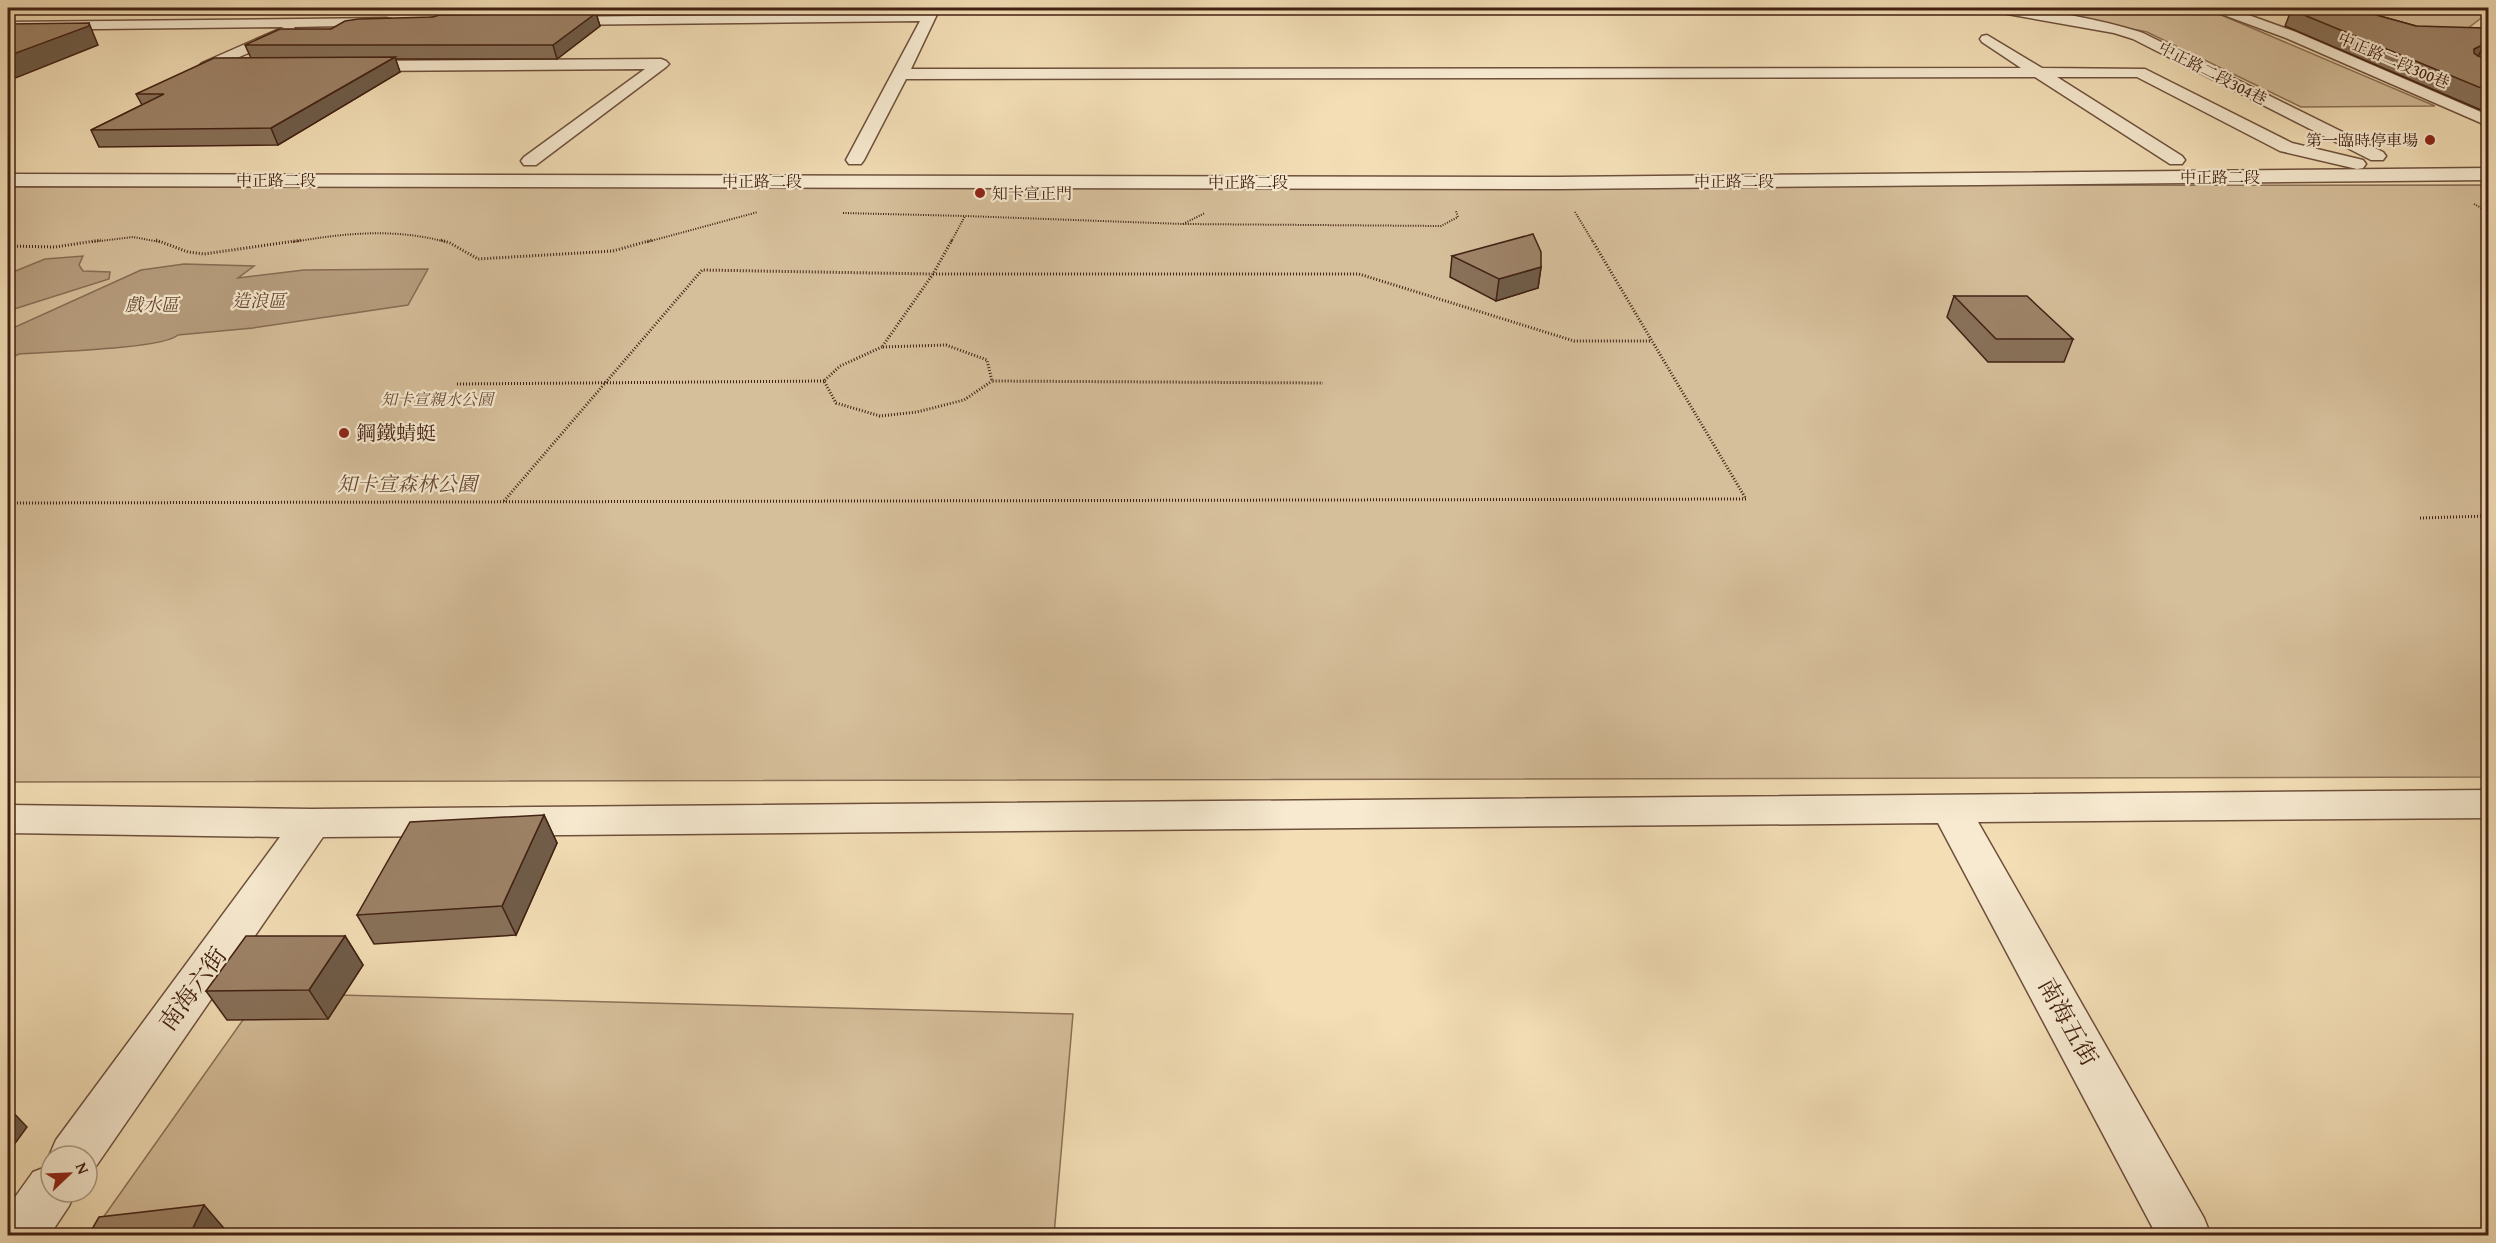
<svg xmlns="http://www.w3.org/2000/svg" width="2496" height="1243" viewBox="0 0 2496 1243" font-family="'Gentium Book Plus','Noto Serif TC',serif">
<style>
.green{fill:#d5be9a;stroke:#8c7056;stroke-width:1.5}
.water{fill:#b79e7f;stroke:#886c54;stroke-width:1.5}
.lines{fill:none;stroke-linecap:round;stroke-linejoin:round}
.minor-casing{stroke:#6e503c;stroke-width:3}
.path-far1{stroke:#422113;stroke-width:2;stroke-dasharray:1 1.5;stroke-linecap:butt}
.path{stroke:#422113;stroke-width:3;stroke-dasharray:1 2;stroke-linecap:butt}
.minor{fill:#f7ead0;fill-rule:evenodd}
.wall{fill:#887159;stroke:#422113;stroke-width:1.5}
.shaded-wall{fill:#6f5c49;stroke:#422113;stroke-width:1.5}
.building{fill:#9e8368;stroke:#422113;stroke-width:1.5}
.poi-dot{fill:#8f2418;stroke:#f7ead0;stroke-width:2}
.labels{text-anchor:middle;stroke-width:4.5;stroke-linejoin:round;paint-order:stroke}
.far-street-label{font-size:16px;fill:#422113;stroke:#f7ead0}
.far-poi-label{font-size:16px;fill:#422113;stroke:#f7ead0;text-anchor:end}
.far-park-label{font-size:16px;font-style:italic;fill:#674835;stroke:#f7ead0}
.far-water-label{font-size:18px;font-style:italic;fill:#654633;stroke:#f7ead0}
.poi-label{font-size:20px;fill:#422113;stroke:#f7ead0;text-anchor:start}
.park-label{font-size:20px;font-style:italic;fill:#674835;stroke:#f7ead0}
.near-street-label{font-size:24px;fill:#422113;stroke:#f7ead0}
</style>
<rect width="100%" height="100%" fill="#f3deb6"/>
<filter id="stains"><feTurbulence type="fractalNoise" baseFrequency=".00333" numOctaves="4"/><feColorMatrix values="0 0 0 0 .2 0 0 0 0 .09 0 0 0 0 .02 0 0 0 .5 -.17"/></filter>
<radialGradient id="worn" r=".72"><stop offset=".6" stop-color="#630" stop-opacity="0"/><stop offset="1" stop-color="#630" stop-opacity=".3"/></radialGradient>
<g class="green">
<polygon points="2027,8 2205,8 2435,106 2301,107 2147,32"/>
<polygon points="2264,8 2488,8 2488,13 2439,50"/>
<polygon points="2488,185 2488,777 8,782 8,187"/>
<polygon points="262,993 1073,1014 1054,1235 90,1236"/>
</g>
<g class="water">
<polygon points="83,256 79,265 83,271 110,272 109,279 8,311 8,274 45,259"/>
<path d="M184,264L254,266L238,278L304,270L428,269L408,305L253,328L178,335C163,349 46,352 19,354L8,359V328L11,329L141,270Z"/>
</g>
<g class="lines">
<g class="minor-casing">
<g id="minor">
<polygon points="927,8 940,8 911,69 2021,68 1982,42 1980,39 1982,36 1987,35 2042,68 2145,69 2292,143 2363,160 2366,164 2363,168 2357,169 2280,151 2137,77 2057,77 2182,156 2185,160 2182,164 2170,164 2035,77 906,79 864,160 861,164 849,164 846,160 920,21 552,25 545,21 552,17 924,13"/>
<path d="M1989,8C2027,4 2106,21 2143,33L2383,152L2386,156L2383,160H2371L2133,39L2114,33L1996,12Z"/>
<polygon points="2211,8 2229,8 2296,32 2488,115 2488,126 2286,38 2213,11"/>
<path d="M386,18L391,19L393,22L391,25L294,27L296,30L294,33L230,61L238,63L241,66C233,73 207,73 199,66L202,63L284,27L8,30V22Z"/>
<polygon points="661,59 666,61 669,64 666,67 536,165 524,165 521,161 524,157 645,69 354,71 346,66 354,61"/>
<polygon points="2488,168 2488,180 1558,189 8,186 8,174 1558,177"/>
<polygon points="2488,790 2488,818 1978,822 2204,1218 2211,1236 2157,1236 1938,823 323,837 92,1172 87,1174 87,1156 51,1156 51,1161 49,1156 56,1140 280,837 8,833 8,805 312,809"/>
<polygon points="51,1165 51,1192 75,1192 69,1206 49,1236 8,1236 8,1207 33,1172"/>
</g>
</g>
<g class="path-far1">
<polyline points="2474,204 2488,212"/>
<polyline points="1575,212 1593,242"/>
<polyline points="843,213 965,216"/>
<polyline points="1183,224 1205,213"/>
<polyline points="92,242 133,237 160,242"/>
<path d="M293,242C345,233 395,228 446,242"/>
<polyline points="647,242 758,212"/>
<polyline points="951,242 965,216 1183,224 1441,226 1458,217 1456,211"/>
</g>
<g class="path">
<polyline points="156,240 188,252 204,254 302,240"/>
<polyline points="441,240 450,243 478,259 613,251 652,240"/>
<polyline points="952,240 933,274 1359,274 1574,341 1650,341"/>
<polyline points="8,246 55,247 101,240"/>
<polyline points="933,274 882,347 946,345 987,360 992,381 1323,383"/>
<polyline points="882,347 840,366 824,381 836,403 880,416 917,412 964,400 992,381"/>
<polyline points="457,384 824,381"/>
<polyline points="504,501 702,270 932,274"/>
<polyline points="8,503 1746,499 1592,240"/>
<polyline points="2420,518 2488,516"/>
</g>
<use href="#minor" class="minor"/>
</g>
<g class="wall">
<polygon points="468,8 625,8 616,14 596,14 600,26 557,59 395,59 400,72 278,145 99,147 91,130 142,105 136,94 251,58 245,45 331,29 433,17 471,14"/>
<polygon points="2292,8 2351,8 2416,26 2482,42 2488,44 2488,113 2285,26"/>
<polygon points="1452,256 1541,267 1538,288 1496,301 1450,277"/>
<polygon points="1954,296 2073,339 2064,362 1988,362 1947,317"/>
<polygon points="544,815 557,843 516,935 374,944 357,915"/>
<polygon points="345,936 363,965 328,1019 227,1020 206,991"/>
</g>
<g class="shaded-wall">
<polygon points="615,8 625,8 616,14"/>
<polygon points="596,13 600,26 557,59 553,45"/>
<polygon points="89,23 98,45 8,81 8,56"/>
<polygon points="2484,44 2476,61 2466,66 2474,49"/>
<polygon points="395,57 400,72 278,145 271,128"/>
<polygon points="1541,267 1538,288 1496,301 1499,279"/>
<polygon points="544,815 557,843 516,935 502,906"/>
<polygon points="345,936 363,965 328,1019 309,990"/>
<polygon points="8,1107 27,1127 8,1153"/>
<polygon points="204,1205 228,1233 227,1236 189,1236"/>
</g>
<g class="building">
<polygon points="2293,8 2351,8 2416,26 2485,28 2482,42 2488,44 2488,46 2484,44 2474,49 2474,53 2478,56 2488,59 2488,91 2292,10"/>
<polygon points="596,13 553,45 245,45 280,29 331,29 345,21 358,19 433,17 439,15"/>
<polygon points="89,23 89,26 8,56 8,24"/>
<polygon points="395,57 271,128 91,130 164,94 136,94 214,58"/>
<polygon points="1533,234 1541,252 1541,267 1499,279 1452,256"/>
<polygon points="1954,296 2027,296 2073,339 1996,339"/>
<polygon points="544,815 502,906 357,915 410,822"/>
<polygon points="246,936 345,936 309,990 206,991"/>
<polygon points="204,1205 189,1236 88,1236 99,1217"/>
</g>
<g class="poi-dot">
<circle cx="2430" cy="140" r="6"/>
<circle cx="980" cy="193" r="6"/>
<circle cx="344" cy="433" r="6"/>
</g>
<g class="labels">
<g class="far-street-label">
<text transform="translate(2394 60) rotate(23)" y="6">中正路二段300巷</text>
<text transform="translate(2213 73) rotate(27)" y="6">中正路二段304巷</text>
<text x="2220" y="183">中正路二段</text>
<text x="276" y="186">中正路二段</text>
<text x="762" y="187">中正路二段</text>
<text x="1734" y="187">中正路二段</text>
<text x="1248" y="188">中正路二段</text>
</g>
<g class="far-poi-label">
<text x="2418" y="146">第一臨時停車場</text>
<text x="992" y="199" text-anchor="start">知卡宣正門</text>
</g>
<g class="far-park-label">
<text x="437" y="405">知卡宣親水公園</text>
</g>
<g class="far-water-label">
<text x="259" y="307">造浪區</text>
<text x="152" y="311">戲水區</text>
</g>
<g class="poi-label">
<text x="356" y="440">鋼鐵蜻蜓</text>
</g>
<g class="park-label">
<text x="407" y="491">知卡宣森林公園</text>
</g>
<g class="near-street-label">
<text transform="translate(193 989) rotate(-54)" y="8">南海六街</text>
<text transform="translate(2068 1022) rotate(61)" y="8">南海五街</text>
</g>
</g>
<rect width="2496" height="1243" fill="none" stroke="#f3deb6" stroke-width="30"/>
<rect x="9" y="9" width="2478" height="1225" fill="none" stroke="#422113" stroke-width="3"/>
<rect x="15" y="15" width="2466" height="1213" fill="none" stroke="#422113" stroke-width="1.5"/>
<g transform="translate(69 1174) rotate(67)"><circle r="28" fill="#f7ead0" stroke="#af9a84" stroke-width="1.5"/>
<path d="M0-4.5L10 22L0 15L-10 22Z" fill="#8f2418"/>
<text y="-9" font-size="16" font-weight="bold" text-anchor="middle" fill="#422113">N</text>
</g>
<rect width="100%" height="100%" filter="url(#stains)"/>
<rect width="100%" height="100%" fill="url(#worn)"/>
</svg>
